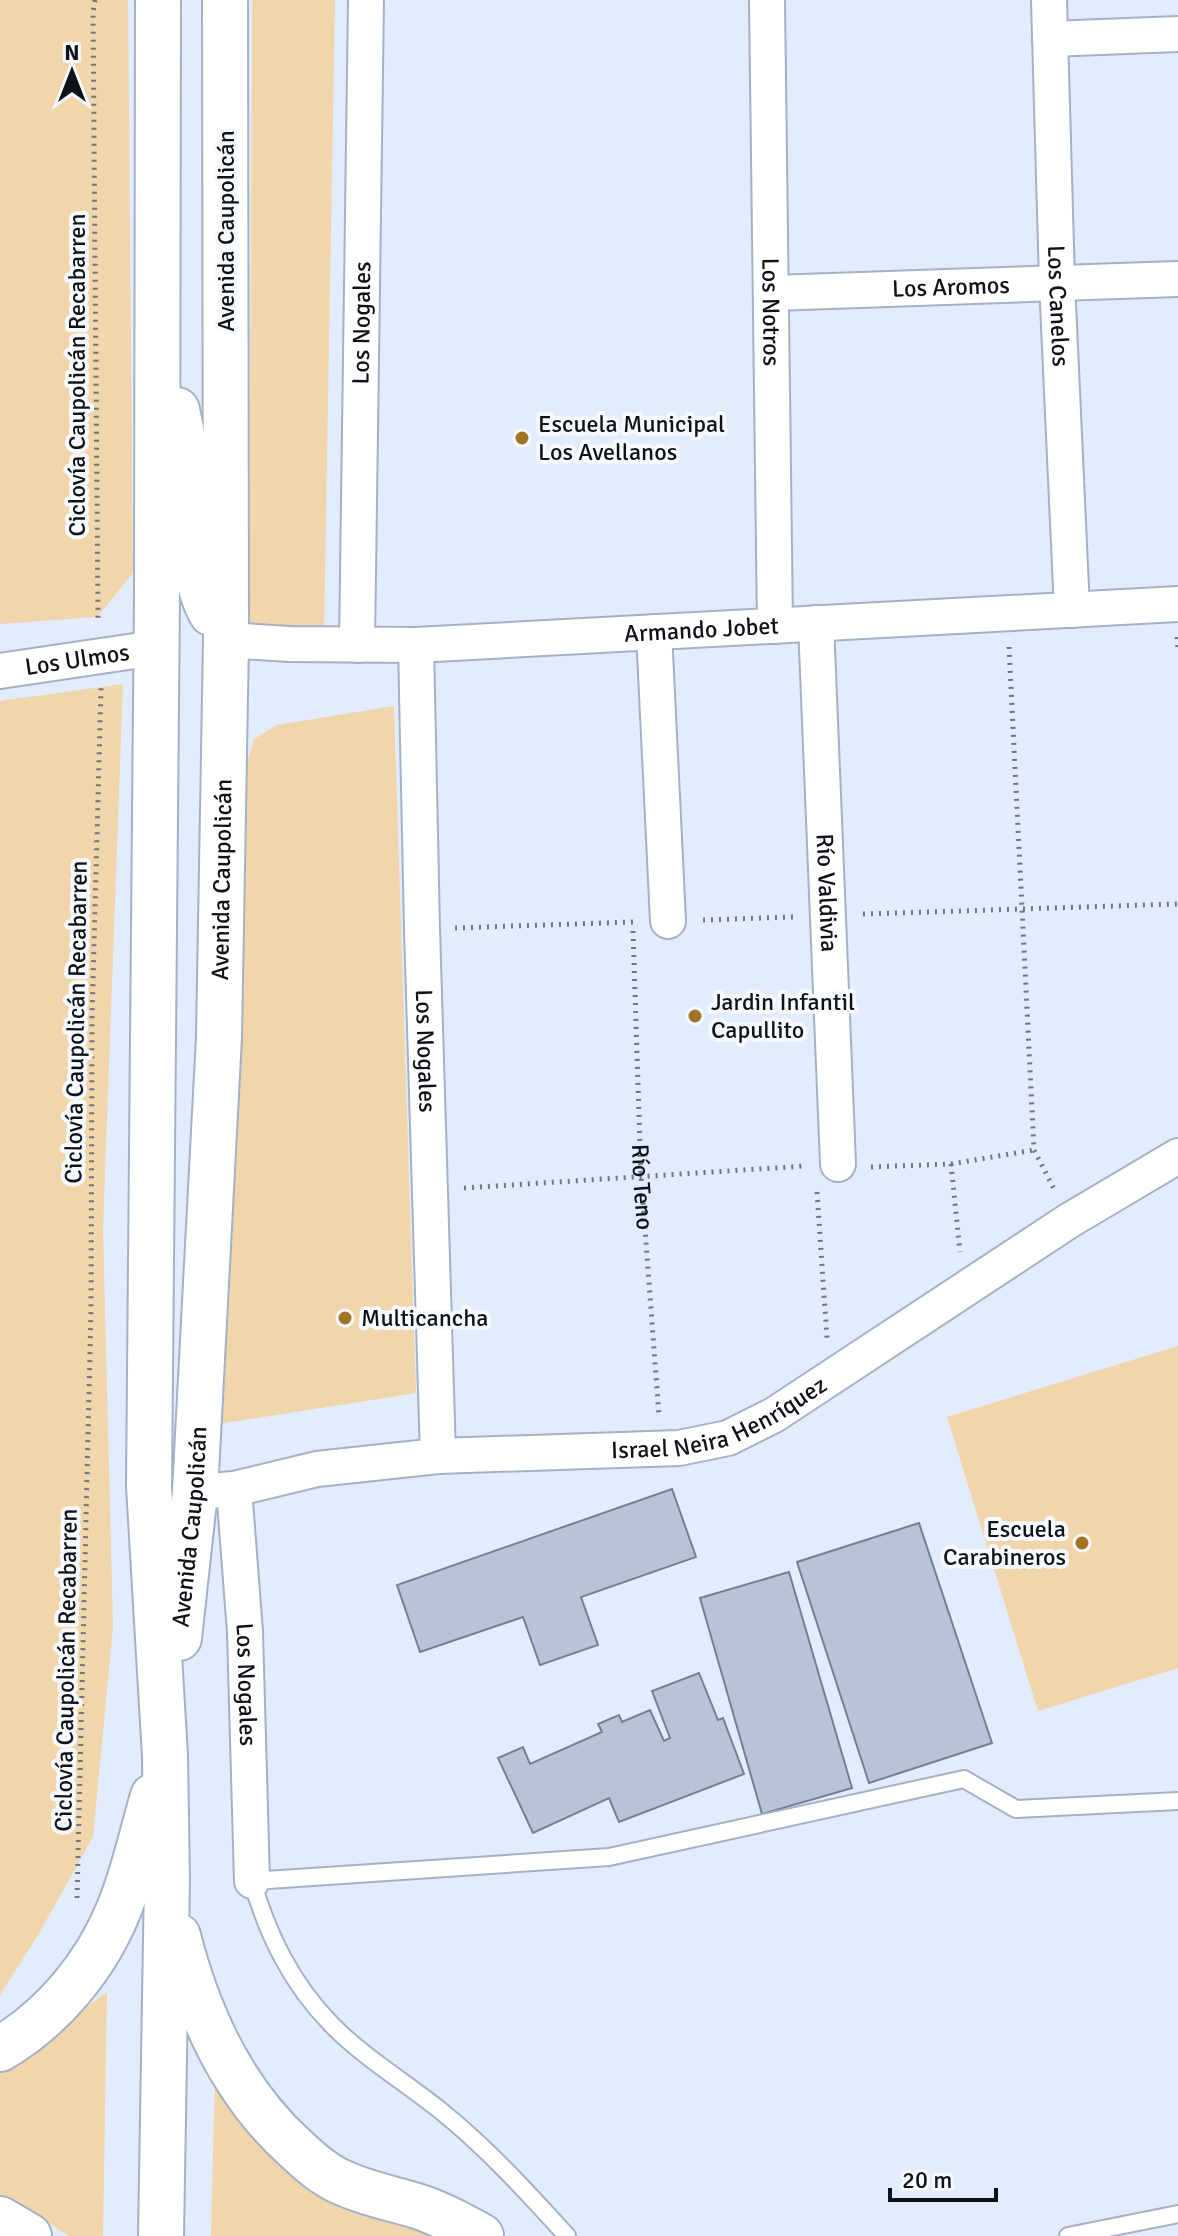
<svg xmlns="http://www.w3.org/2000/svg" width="1178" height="2236" viewBox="0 0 1178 2236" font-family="Signika,sans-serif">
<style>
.green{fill:#f1d5ab}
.building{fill:#b7c3d8;stroke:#758093;stroke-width:2}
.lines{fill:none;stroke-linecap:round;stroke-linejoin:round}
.lane-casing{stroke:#a5b1c6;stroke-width:20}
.street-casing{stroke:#a5b1c6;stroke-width:38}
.primary-casing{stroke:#a5b1c6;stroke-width:48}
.path{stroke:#707682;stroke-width:5;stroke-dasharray:2 6;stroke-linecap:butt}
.lane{stroke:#fff;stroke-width:16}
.street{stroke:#fff;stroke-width:34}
.primary{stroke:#fff;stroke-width:44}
.poi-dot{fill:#a17426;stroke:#f6f9fd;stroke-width:3}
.labels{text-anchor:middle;stroke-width:8;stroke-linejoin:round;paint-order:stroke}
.street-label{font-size:24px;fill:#0e1219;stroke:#f6f9fd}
.poi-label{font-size:24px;fill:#0e1219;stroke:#f6f9fd;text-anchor:start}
</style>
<rect width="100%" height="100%" fill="#e2ecfd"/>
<g class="green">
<polygon points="0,0 128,0 133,573 97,617 0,624"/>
<polygon points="252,0 335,0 324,632 249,632"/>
<polygon points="123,684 103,1229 113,1627 93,1837 38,1935 0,1995 0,701"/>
<polygon points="394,706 416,1393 212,1425 247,764 254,739 277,725"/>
<polygon points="1178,1346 1178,1668 1038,1711 947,1417"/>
<polygon points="107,1992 103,2236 68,2236 18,2202 0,2196 0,2069"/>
<polygon points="215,2070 443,2236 211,2236"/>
</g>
<g class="building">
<polygon points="672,1489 696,1557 581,1597 598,1645 540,1665 523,1617 420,1652 397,1585"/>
<polygon points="919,1523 992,1743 869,1783 797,1562"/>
<polygon points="789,1572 852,1788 762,1814 700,1598"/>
<polygon points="699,1673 718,1720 723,1718 744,1774 619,1822 609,1798 533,1833 498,1758 523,1747 530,1764 602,1732 598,1724 619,1715 622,1722 650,1710 664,1741 670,1738 652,1691"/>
</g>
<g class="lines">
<g class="lane-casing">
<g id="lane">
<path d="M567,2236C527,2192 487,2148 441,2111C405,2082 363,2057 331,2024C291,1983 268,1935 252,1881L609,1857L964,1779L1016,1809L1178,1801"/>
<polyline points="1068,2236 1178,2214"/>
</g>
</g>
<g class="street-casing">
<g id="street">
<path id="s2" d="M767,0L775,626"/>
<path id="s3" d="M1049,0L1057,282L1072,610"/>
<polyline points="1050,39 1178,34"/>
<path id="s4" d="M773,293L1178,279"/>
<path id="s5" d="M816,623L838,1164"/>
<polyline points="654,632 668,921"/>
<path id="s6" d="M226,640L289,644L416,645L1178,604"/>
<path id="s7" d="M357,645L366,0"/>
<path id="s8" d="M416,645L422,929L438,1456"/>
<path id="s9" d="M0,671L155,648"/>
<path id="s10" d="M234,1489L245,1632L252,1881"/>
<path id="s11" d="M195,1492L234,1489L317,1469L438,1456L679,1448L728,1438L774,1415L1070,1220L1178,1156"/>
</g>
</g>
<g class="primary-casing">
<g id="primary">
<polyline points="158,0 157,593 149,1486 165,1756 167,1879 161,2236"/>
<path d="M177,410C181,430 186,451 189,472C195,519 188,571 211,613"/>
<path id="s12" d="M179,1638L195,1492L219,1037L226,640L225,0"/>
<path d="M178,1936C198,2015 233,2092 295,2148C308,2160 322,2173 339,2181C365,2194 393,2198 420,2207C441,2214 461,2225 481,2236"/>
<path d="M0,2049C53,2018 96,1966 119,1909C134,1873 142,1833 153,1796"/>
<polyline points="0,2219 29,2236"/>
</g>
</g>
<g class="path">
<polyline points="95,0 93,12 98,623"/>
<polyline points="1177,637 1178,650"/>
<polyline points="1009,647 1034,1150 1055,1191"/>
<polyline points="863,914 1178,904"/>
<polyline points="703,920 793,917"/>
<polyline points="455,928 633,922"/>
<path id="s1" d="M633,931L641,1175L659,1416"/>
<polyline points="951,1164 960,1252"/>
<polyline points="871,1167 951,1164 1034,1150"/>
<polyline points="464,1188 805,1166"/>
<polyline points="817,1192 827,1338"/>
<polyline points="77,1898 91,1310 92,1018 101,688"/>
</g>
<use href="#lane" class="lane"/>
<use href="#street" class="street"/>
<use href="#primary" class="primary"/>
</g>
<g class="poi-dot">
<circle cx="522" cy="438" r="8"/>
<circle cx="695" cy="1016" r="8"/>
<circle cx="345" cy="1318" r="8"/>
<circle cx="1082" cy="1543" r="8"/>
</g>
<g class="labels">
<g class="street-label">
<text transform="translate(226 231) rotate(-90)" y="8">Avenida Caupolicán</text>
<text dy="8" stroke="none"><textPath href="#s4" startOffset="178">Los Aromos</textPath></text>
<text dy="8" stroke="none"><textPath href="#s3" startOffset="306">Los Canelos</textPath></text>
<text dy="8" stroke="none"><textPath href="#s2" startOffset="312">Los Notros</textPath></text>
<text dy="8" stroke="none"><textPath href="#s7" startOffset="322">Los Nogales</textPath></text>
<text transform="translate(77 375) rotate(-90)" y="8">Ciclovía Caupolicán Recabarren</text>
<text dy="8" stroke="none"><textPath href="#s6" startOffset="476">Armando Jobet</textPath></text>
<text dy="8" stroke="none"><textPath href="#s9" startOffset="78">Los Ulmos</textPath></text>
<text dy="8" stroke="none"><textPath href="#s12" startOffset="760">Avenida Caupolicán</textPath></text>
<text dy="8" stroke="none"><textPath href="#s5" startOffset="270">Río Valdivia</textPath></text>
<text transform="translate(76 1022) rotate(-89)" y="8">Ciclovía Caupolicán Recabarren</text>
<text dy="8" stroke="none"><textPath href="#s8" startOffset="406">Los Nogales</textPath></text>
<text dy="8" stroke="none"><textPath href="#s1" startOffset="256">Río Teno</textPath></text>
<text dy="8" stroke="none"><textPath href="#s11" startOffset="534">Israel Neira Henríquez</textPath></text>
<text dy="8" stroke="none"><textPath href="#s12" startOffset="112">Avenida Caupolicán</textPath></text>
<text transform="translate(66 1670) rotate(-89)" y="8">Ciclovía Caupolicán Recabarren</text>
<text dy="8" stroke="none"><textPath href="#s10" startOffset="196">Los Nogales</textPath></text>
</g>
<g class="poi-label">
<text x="538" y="432">Escuela Municipal<tspan x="538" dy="28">Los Avellanos</tspan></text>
<text x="711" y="1010">Jardin Infantil<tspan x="711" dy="28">Capullito</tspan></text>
<text x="361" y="1326">Multicancha</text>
<text x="1066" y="1537" text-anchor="end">Escuela<tspan x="1066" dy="28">Carabineros</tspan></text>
</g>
</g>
<g transform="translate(72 72)" stroke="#f6f9fd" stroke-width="6" paint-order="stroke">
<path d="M0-6L14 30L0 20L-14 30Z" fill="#0e1219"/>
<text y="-12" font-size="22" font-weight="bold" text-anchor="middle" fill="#0e1219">N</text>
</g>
<path d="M890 2188v12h106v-12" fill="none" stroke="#0e1219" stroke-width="4"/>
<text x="902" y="2188" font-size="24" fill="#0e1219" stroke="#f6f9fd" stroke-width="6" paint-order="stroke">20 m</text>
</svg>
